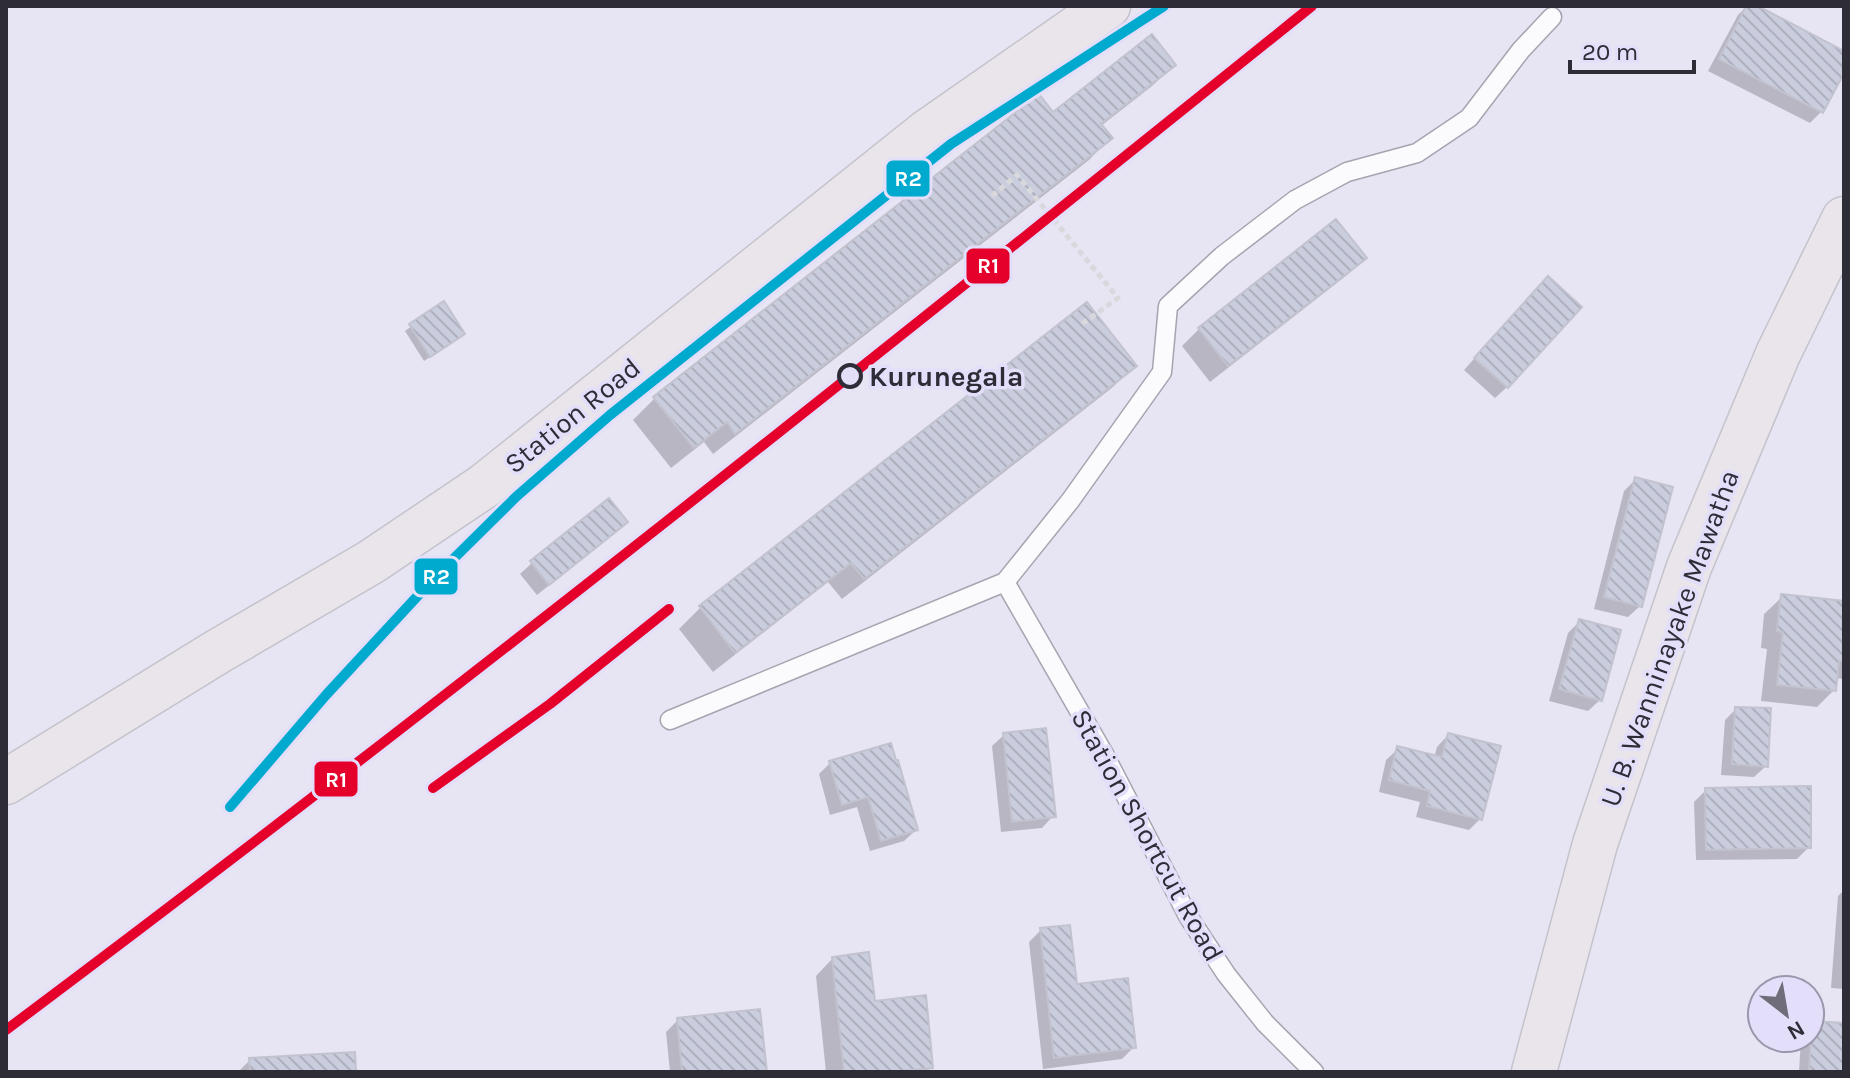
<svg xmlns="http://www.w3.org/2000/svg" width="1850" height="1078" viewBox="0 0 1850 1078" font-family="Karla,sans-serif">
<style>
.shadow{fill:#0003}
.building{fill:url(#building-back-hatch);stroke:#c2c3cf;stroke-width:2}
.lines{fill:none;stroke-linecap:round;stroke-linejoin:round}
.service-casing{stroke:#a6a4af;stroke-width:21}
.primary-casing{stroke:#c4c3cb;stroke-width:47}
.path{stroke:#d9d8dc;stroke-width:5;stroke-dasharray:6 4;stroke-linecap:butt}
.service{stroke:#fbfbfd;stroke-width:18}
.primary{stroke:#e9e5eb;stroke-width:44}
.rail-1-casing{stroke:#e3defa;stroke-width:16}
.rail-2-casing{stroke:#e3defa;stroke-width:16}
.rail-1{stroke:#e4002b;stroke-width:10}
.rail-2{stroke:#00a9ce;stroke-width:10}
.stop-dot{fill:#e3defa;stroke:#2e2d37;stroke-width:4}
.labels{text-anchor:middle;stroke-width:7;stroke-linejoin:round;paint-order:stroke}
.stop-label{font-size:28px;font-weight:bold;fill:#2e2d37;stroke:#e3defa;text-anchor:start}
.street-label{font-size:28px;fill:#2e2d37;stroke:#e3defa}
.line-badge{stroke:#e3defa;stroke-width:3}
.badge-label{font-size:22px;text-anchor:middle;font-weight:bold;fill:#fff}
</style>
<defs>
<pattern id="building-back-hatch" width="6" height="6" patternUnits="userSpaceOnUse" patternTransform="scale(2)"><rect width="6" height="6" fill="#cacddd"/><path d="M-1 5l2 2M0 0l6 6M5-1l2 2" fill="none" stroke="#aeb0be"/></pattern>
</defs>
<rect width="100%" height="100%" fill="#e7e4f4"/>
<g class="shadow">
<polygon points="1747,6 1754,6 1844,53 1844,69 1821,112 1810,123 1708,71 1738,15"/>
<polygon points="1174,65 1152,86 1101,126 1110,138 1089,160 713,454 704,442 671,468 633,420 655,398 1053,114"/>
<polygon points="1364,258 1347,275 1210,382 1182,346 1199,329"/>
<polygon points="1536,290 1507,387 1495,398 1464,370"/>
<polygon points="443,304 457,339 424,361 405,331"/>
<polygon points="1087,305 1134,366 1113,387 842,599 828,582 713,672 679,629 700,608"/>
<polygon points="1636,479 1640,606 1628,617 1594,609 1624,491"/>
<polygon points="614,533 537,595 520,574 532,563"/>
<polygon points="1782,597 1844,603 1844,679 1835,678 1834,690 1817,707 1761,701 1767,649 1761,648 1764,614"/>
<polygon points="1580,621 1600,700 1588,711 1549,701 1568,633"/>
<polygon points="1736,709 1766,766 1754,777 1721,775 1725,720"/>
<polygon points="1004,735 1053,816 1042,828 1001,832 992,746"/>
<polygon points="1448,735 1480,819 1469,830 1416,817 1420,802 1379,792 1386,760 1398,749 1434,758 1437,747"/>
<polygon points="830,763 916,830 904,841 870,851 857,807 830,815 819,774"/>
<polygon points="1706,790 1809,847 1797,859 1696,860 1694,802"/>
<polygon points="1844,890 1844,989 1831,988 1838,896"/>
<polygon points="1041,930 1075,986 1134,1047 1122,1059 1043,1069 1029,942"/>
<polygon points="833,958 931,1067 926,1072 826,1072 816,976"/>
<polygon points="678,1020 765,1072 670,1072 666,1032"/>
<polygon points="1813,1023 1844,1025 1844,1072 1799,1072 1801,1038 1810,1038 1810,1026"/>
<polygon points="250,1060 354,1072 238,1072"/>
</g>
<g class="building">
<polygon points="1746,6 1758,6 1844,51 1844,73 1823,113 1719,59"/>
<polygon points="1152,34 1176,65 1101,124 1113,138 735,434 727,422 694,448 653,397 1039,94 1053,112"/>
<polygon points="1336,219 1367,258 1228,366 1198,328"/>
<polygon points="1548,276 1582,307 1508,388 1474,358"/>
<polygon points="444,301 465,334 430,357 409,324"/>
<polygon points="1087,302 1137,366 864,579 851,563 735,653 699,606"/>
<polygon points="1635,477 1673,487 1642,607 1604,597"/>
<polygon points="609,498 628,522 549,585 530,561"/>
<polygon points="1781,594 1844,601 1844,661 1839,661 1836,691 1777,685 1783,632 1777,631"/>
<polygon points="1579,619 1621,630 1602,701 1559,689"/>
<polygon points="1735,707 1771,708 1768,767 1732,764"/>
<polygon points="1046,728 1056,817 1012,822 1003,733"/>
<polygon points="1448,733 1501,746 1482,820 1427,806 1430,791 1389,780 1397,746 1442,757"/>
<polygon points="891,743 896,760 898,760 918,830 881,841 868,797 842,805 829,761"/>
<polygon points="1811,786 1811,848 1706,850 1705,788"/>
<polygon points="1070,925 1077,984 1128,978 1136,1048 1054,1058 1040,928"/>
<polygon points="869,952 875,1001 926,995 933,1068 892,1072 844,1072 832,957"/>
<polygon points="760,1009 767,1072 682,1072 677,1018"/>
<polygon points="1812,1021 1844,1023 1844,1072 1809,1072"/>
<polygon points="355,1052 356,1072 250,1072 249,1058"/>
</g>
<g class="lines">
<g class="service-casing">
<g id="service">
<polyline points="1005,582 1104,754 1188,916 1226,974 1265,1023 1314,1072"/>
<polyline points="670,720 1005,582 1070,501 1162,372 1168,306 1222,256 1295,200 1347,172 1417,153 1469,118 1521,50 1552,17"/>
</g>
</g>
<g class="primary-casing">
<g id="primary">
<polyline points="6,782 217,652 371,562 484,486 927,132 1108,6"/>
<polyline points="1534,1072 1595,844 1689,567 1778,354 1844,219"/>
</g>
</g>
<polyline class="path" points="992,196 1017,175 1118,298 1079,326"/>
<use href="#service" class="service"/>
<use href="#primary" class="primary"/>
<g class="rail-1-casing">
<g id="rail-1">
<polyline points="433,788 550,704 669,609"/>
<path d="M6,1030C449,698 881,353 1312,6"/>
</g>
</g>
<g class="rail-2-casing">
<polyline id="rail-2" points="230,807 326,695 437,575 517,496 610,415 951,144 1164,6"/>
</g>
<use href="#rail-1" class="rail-1"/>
<use href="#rail-2" class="rail-2"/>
</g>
<circle class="stop-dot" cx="850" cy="376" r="11"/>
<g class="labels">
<g class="stop-label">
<text x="869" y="386">Kurunegala</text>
</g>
<g class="street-label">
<text transform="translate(572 415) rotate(-39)" y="10">Station Road</text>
<text transform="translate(1669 638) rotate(-70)" y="10">U. B. Wanninayake Mawatha</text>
<text transform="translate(1148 835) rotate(61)" y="10">Station Shortcut Road</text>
</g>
</g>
<g class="line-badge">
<rect x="885" y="159" width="46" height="39" rx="8" fill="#00a9ce"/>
<rect x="965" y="247" width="46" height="38" rx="8" fill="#e4002b"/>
<rect x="413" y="557" width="46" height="39" rx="8" fill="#00a9ce"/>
<rect x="313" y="760" width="46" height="38" rx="8" fill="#e4002b"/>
</g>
<g class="badge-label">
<text x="908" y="186">R2</text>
<text x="988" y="273">R1</text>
<text x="436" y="584">R2</text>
<text x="336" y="787">R1</text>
</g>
<rect width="1850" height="1078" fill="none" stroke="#2e2d37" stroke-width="16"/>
<g transform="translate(1786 1014) rotate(149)"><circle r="38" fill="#e3defa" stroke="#9b97ac" stroke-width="2"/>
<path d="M0-6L14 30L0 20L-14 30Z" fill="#6f6d79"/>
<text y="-12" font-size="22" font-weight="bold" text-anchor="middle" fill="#2e2d37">N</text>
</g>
<path d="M1570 60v12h124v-12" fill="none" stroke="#2e2d37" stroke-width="4"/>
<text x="1582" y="60" font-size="24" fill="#2e2d37" stroke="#e3defa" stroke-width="6" paint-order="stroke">20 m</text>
</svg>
